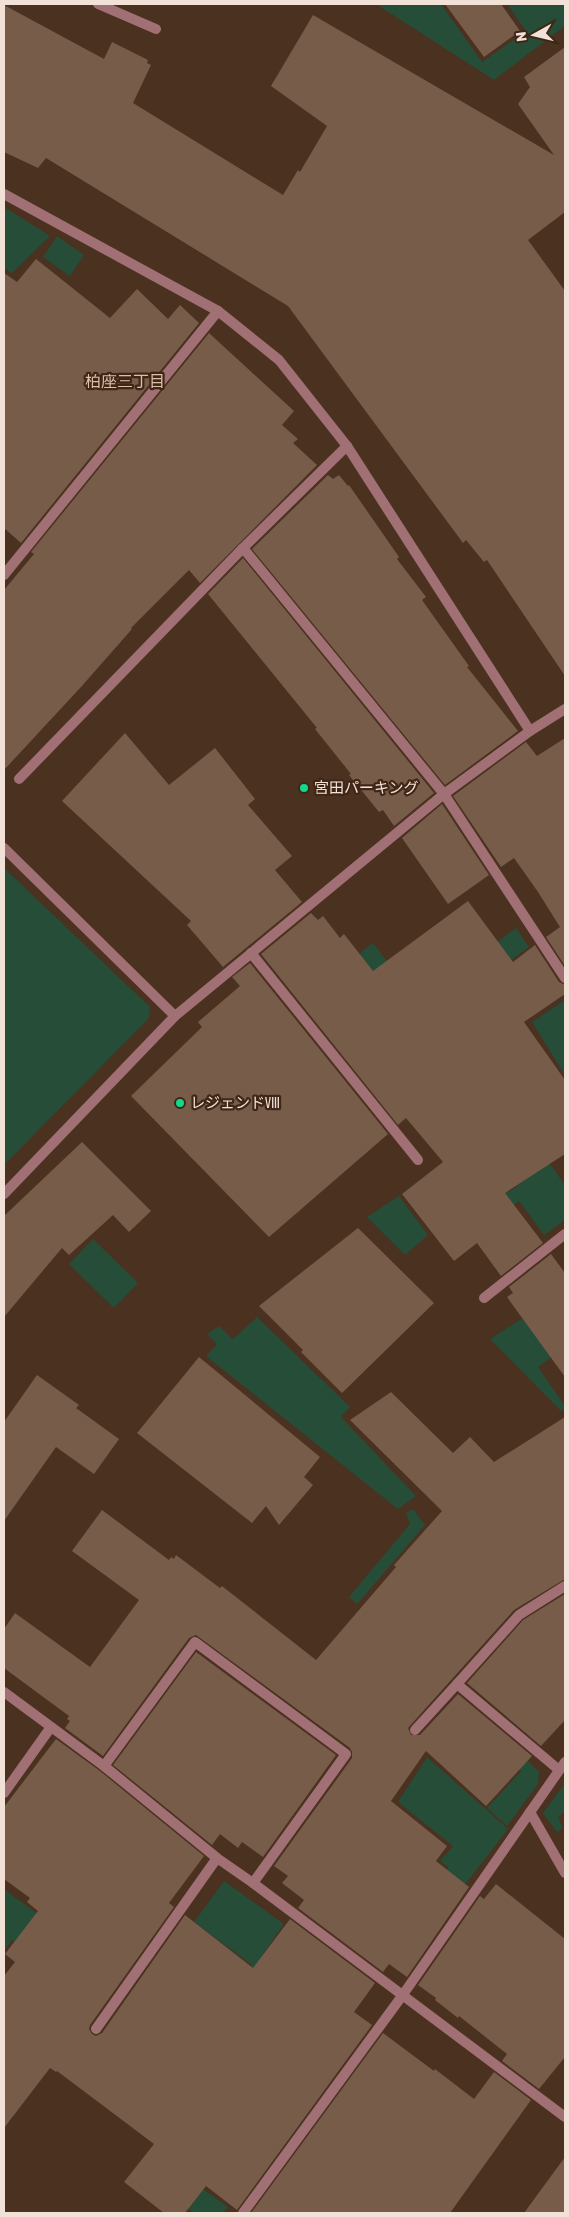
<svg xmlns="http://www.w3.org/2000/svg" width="569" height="2217" viewBox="0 0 569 2217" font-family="Rubik,'Noto Sans JP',sans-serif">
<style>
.green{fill:#264d38}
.building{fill:#785c4a}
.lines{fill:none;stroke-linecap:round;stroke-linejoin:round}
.service{stroke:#a17074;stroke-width:10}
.minor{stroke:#a17074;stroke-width:10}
.poi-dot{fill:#10d98a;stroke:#3f2616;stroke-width:2}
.labels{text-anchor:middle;stroke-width:4.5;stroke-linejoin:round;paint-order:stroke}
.poi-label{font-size:15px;fill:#f2e1d7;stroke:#3f2616;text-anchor:start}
.neighbourhood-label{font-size:16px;fill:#ddbea9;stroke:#3f2616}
</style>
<rect width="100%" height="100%" fill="#4a3120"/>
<g class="green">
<polygon points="376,4 441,4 482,62 526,31 507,4 565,4 565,26 494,80"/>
<polygon points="4,207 50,236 12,273 4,268"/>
<polygon points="57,236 84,255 70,276 43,257"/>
<polygon points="4,868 150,1007 149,1018 4,1165"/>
<polygon points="516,928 529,947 500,968 474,959"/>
<polygon points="373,943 387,961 374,997 349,962"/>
<polygon points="565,1000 565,1075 532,1022"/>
<polygon points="511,1110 565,1185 565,1220 544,1235 519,1201 495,1219 473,1142 509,1192 533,1174"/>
<polygon points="399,1196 428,1235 405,1255 367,1217"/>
<polygon points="93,1239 138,1283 114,1308 69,1264"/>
<polygon points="535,1310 561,1351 538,1367 565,1406 565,1408 561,1411 490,1339"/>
<polygon points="257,1317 350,1407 341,1417 416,1496 398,1509 206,1356 217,1344 207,1334 219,1326 233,1339"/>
<polygon points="413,1509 425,1525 357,1604 349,1597 410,1524 406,1513"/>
<polygon points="497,1730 539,1772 538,1784 507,1826 487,1808 521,1771 490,1739"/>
<polygon points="427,1757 508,1829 450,1904 446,1870 448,1867 440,1861 453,1846 398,1802"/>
<polygon points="565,1783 565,1812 558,1817 563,1828 557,1832 543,1813"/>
<polygon points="224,1881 284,1924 263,1954 274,1962 240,1983 252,1965 194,1922"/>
<polygon points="4,1889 42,1917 20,1946 12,1940 4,1951"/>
<polygon points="203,2189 228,2207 223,2213 194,2213 188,2209"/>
</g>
<g class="building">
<polygon points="445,4 501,4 520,31 484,57"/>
<polygon points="4,5 104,59 112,42 148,60 147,63 151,65 133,103 283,195 298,170 300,172 327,126 271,86 313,15 554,155 518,104 530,87 524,77 565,47 565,212 528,240 565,291 565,676 487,560 484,562 466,540 463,543 288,306 46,158 38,168 4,152"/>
<polygon points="36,259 110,318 137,289 168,319 180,305 199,323 21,543 4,528 4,273 17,282"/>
<polygon points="209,333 294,411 282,425 298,439 293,443 317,465 200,583 189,570 131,628 132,629 81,687 4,770 4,590 34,554 31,552"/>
<polygon points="328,475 333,479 339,475 348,486 349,485 399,557 397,559 426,597 422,600 469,666 467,667 518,731 445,785 252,549"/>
<polygon points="243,558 434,793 394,826 383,810 379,812 349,775 351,774 315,729 317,728 208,594"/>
<polygon points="125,733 169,785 215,748 255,799 248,805 292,856 275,870 302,902 223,967 187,925 191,921 62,801"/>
<polygon points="565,738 565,966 546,937 560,927 538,892 514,858 501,867 453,796 526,742 537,756"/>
<polygon points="442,804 489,875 448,904 402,838"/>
<polygon points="468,901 513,962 535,945 559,982 565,985 565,994 524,1022 565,1080 565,1154 505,1193 543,1243 501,1276 477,1243 454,1261 402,1194 443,1162 406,1118 398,1125 261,954 311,913 318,920 323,916 340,938 344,934 373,971"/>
<polygon points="250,963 388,1134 269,1237 131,1096 202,1027 198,1022 240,986 232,977"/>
<polygon points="82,1142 151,1211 129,1232 113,1215 69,1255 62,1248 4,1317 4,1216"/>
<polygon points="358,1228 434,1303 342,1393 301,1352 303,1350 259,1306"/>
<polygon points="551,1254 565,1273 565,1377 507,1297 513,1293 509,1287"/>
<polygon points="199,1357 320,1457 304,1477 313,1485 279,1525 266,1506 252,1523 137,1433"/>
<polygon points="37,1375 79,1405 76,1408 119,1439 94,1474 56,1447 4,1521 4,1422"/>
<polygon points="391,1392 453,1453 470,1437 494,1462 565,1417 565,1579 514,1610 408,1728 411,1735 420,1735 458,1694 532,1756 486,1806 426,1751 391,1801 447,1846 436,1861 469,1887 407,1977 389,1964 383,1972 298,1908 304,1900 282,1883 288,1876 274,1866 352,1758 352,1752 350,1748 196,1635 189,1638 103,1756 65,1728 70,1721 67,1719 69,1716 4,1668 4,1629 15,1613 90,1667 139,1600 72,1551 102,1510 169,1560 171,1557 174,1559 176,1555 220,1588 222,1586 316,1660 396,1567 394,1565 442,1511 350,1420"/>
<polygon points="565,1594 565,1720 541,1746 467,1683 523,1620"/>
<polygon points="196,1652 336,1755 263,1857 242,1842 238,1848 220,1834 212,1845 113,1765"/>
<polygon points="56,1739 100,1771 204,1856 169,1903 174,1907 90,2025 89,2029 92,2034 96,2036 102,2033 185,1915 253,1968 290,1919 375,1983 354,2012 372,2025 237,2210 206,2186 185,2213 164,2213 124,2182 154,2144 57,2071 56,2072 50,2068 4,2128 4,1976 15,1962 5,1954 38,1911 27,1902 30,1898 4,1879 4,1807"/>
<polygon points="496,1884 565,1939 565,2057 539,2089 502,2061 507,2054 459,2016 458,2018 435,2000 436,1998 418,1985 480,1896 484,1899"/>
<polygon points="383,2033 434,2071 435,2069 474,2099 494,2072 531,2100 450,2213 251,2213"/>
<polygon points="565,2157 565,2213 524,2213"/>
</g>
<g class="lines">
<g class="service">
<polyline points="98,4 156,29"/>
<polyline points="4,194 218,311 279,360 347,446 530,731"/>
<polyline points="243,548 444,794"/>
<polyline points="4,575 218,311"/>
<polyline points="19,779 243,548 347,446"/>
<polyline points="4,848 175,1016"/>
<polyline points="251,953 418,1160"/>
<polyline points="484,1298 565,1234"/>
<polyline points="415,1730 457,1684"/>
<polyline points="559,1770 457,1684 519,1615 565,1586"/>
<polyline points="4,1793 51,1727"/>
<polyline points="530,1812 565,1873"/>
<polyline points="96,2029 217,1858"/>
<polyline points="243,2213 402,1996 565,1762"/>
</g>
<g class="minor">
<polyline points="444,794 565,978"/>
<polyline points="4,1194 175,1016 444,794 530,731 565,709"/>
<polyline points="4,1692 104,1766 217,1858 253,1883 565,2117"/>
<polyline points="104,1766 195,1642 346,1754 253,1883"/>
</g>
</g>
<g class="poi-dot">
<circle cx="304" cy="788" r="5"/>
<circle cx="180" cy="1103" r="5"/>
</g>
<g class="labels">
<g class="poi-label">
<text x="314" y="793">宮田パーキング</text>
<text x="190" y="1108">レジェンドⅧ</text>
</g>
<g class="neighbourhood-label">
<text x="125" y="387">柏座三丁目</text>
</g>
</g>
<rect width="569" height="2217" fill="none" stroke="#f2e1d7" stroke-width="10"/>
<g transform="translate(534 35) rotate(262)" stroke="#3f2616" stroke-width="4" paint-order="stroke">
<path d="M0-4L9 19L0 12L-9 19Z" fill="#f2e1d7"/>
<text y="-8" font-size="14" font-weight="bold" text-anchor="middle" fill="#f2e1d7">N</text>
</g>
</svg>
